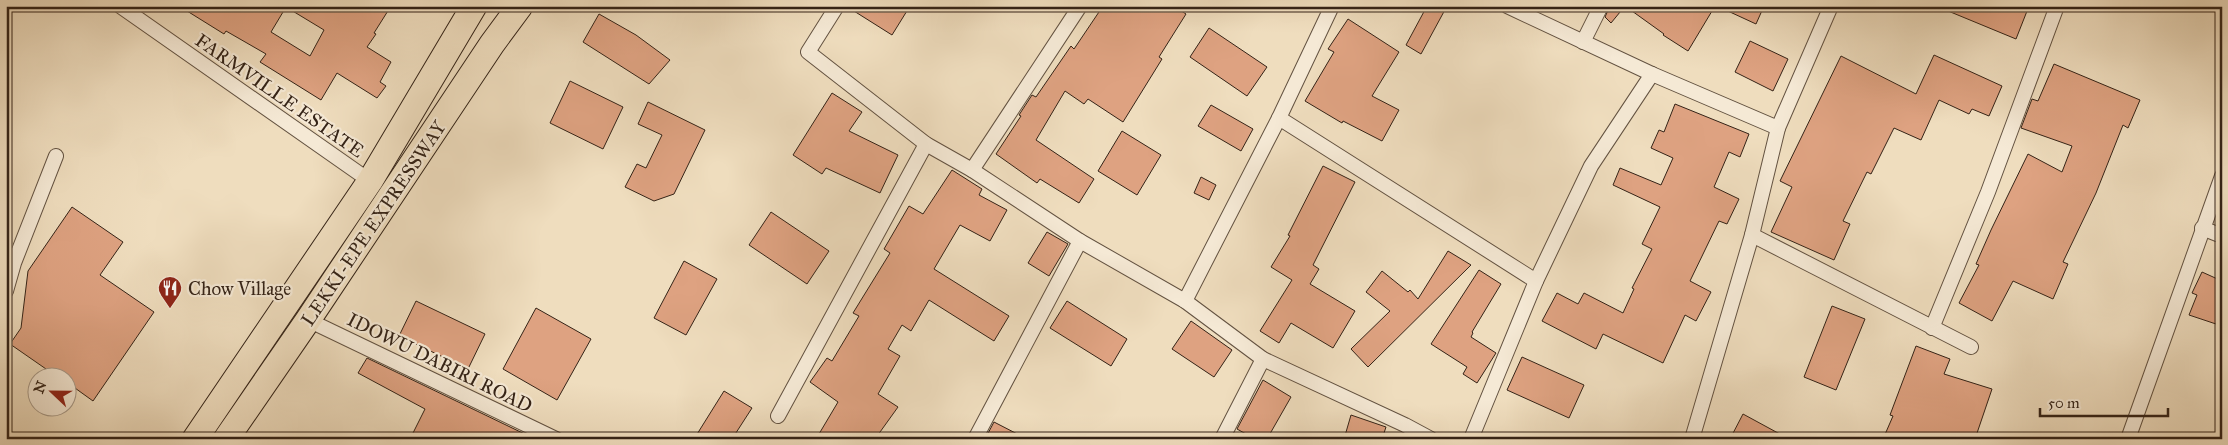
<svg xmlns="http://www.w3.org/2000/svg" width="2228" height="445" viewBox="0 0 2228 445" font-family="'IM FELL Great Primer',serif">
<style>
.building{fill:#dea281;stroke:#342317;fill-rule:evenodd}
.lines{fill:none;stroke-linecap:round;stroke-linejoin:round}
.street-casing{stroke:#635241;stroke-width:16}
.highway-casing{stroke:#342317;stroke-width:27}
.street{stroke:#f5e9d5;stroke-width:14}
.highway{stroke:#efddbe;stroke-width:25}
.labels{text-anchor:middle;stroke-width:4.5;stroke-linejoin:round;paint-order:stroke}
.street-label{font-size:19px;fill:#342317;stroke:#f5e9d5}
.poi-label{font-size:19px;fill:#342317;stroke:#f5e9d5;text-anchor:start}
</style>
<rect width="100%" height="100%" fill="#efddbe"/>
<filter id="stains"><feTurbulence type="fractalNoise" baseFrequency=".004" numOctaves="4"/><feColorMatrix values="0 0 0 0 .2 0 0 0 0 .09 0 0 0 0 .02 0 0 0 .5 -.17"/></filter>
<radialGradient id="worn" r=".72"><stop offset=".6" stop-color="#630" stop-opacity="0"/><stop offset="1" stop-color="#630" stop-opacity=".3"/></radialGradient>
<g class="building">
<path d="M179,6H391L374,33L376,34L367,47L391,62L380,82L386,86L377,98L337,73L321,100L260,62L266,54L226,31L224,34ZM286,7L324,30L310,56L271,32Z"/>
<polygon points="846,6 910,6 892,35"/>
<polygon points="1103,6 1174,6 1186,14 1159,57 1162,59 1123,122 1088,99 1084,104 1065,91 1036,140 1094,179 1079,203 1040,179 1037,183 996,154 1021,116 1019,115 1032,95 1036,97 1071,46 1074,49"/>
<polygon points="1427,6 1447,6 1421,54 1406,45"/>
<polygon points="1610,6 1625,6 1611,23 1605,17"/>
<polygon points="1625,6 1715,6 1688,51 1663,35 1664,34"/>
<polygon points="1717,6 1764,6 1756,24"/>
<polygon points="1936,6 2029,6 2016,39"/>
<polygon points="599,14 636,35 670,60 649,84 583,42"/>
<polygon points="1348,19 1399,52 1372,96 1399,110 1382,141 1343,121 1342,123 1305,101 1334,52 1328,49"/>
<polygon points="1209,28 1267,67 1247,96 1190,57"/>
<polygon points="1750,41 1788,59 1773,91 1735,72"/>
<polygon points="1934,55 2002,86 1989,116 1972,109 1969,114 1939,100 1921,140 1894,128 1871,174 1867,172 1843,221 1850,224 1834,260 1771,232 1792,187 1780,181 1841,56 1916,94"/>
<polygon points="2054,64 2140,100 2128,128 2123,125 2096,193 2063,262 2068,264 2053,299 2013,281 1992,321 1959,303 1979,265 1976,264 1991,230 2028,154 2062,172 2072,146 2021,128 2032,99 2038,101"/>
<polygon points="570,81 623,107 603,149 550,123"/>
<polygon points="832,93 862,112 849,131 898,155 880,193 826,168 822,174 793,155"/>
<polygon points="648,102 705,130 674,194 654,201 625,187 637,164 646,168 662,135 638,124"/>
<polygon points="1675,104 1749,134 1740,157 1729,152 1714,187 1739,199 1727,224 1719,221 1690,281 1711,292 1696,321 1685,315 1663,363 1603,334 1596,349 1542,321 1557,293 1578,304 1584,293 1623,313 1634,289 1632,288 1652,249 1642,244 1660,207 1613,185 1620,168 1661,185 1673,158 1651,148 1659,130 1664,132"/>
<polygon points="1211,105 1253,129 1241,151 1198,126"/>
<polygon points="1122,131 1161,155 1137,195 1098,171"/>
<polygon points="1323,166 1355,182 1313,265 1319,269 1310,284 1355,311 1333,348 1291,323 1279,343 1260,331 1292,280 1271,267 1290,236 1288,235"/>
<polygon points="952,170 982,189 979,195 1007,210 990,241 960,225 934,269 1009,316 994,341 929,300 911,331 902,325 888,349 900,356 878,394 898,407 875,439 816,439 838,402 810,382 827,358 832,361 859,316 853,313 890,253 884,249 909,206 923,214"/>
<polygon points="1201,177 1216,185 1209,200 1194,193"/>
<polygon points="72,207 123,242 100,275 154,312 93,401 68,383 68,378 59,378 10,344 21,328 28,271"/>
<polygon points="771,212 829,251 807,284 749,245"/>
<polygon points="1047,232 1068,244 1049,276 1028,263"/>
<polygon points="1448,251 1471,265 1368,367 1351,349 1390,311 1366,292 1382,271 1408,292 1410,290 1418,299"/>
<polygon points="684,261 717,279 686,335 654,318"/>
<polygon points="1479,270 1501,284 1472,332 1473,333 1471,337 1496,353 1477,383 1463,374 1467,367 1431,344"/>
<polygon points="2202,272 2222,281 2222,326 2189,315 2197,295 2192,293"/>
<polygon points="416,301 485,334 468,369 399,336"/>
<polygon points="1067,301 1127,339 1111,366 1050,328"/>
<polygon points="1832,306 1865,319 1836,390 1804,377"/>
<polygon points="536,308 591,339 557,400 503,369"/>
<polygon points="1191,321 1232,350 1214,377 1172,349"/>
<polygon points="1916,346 1950,359 1944,374 1992,389 1975,439 1883,439 1893,416 1890,415"/>
<polygon points="1522,357 1584,385 1569,418 1507,390"/>
<polygon points="367,358 535,439 410,439 425,409 358,373"/>
<polygon points="1263,380 1291,397 1267,439 1255,439 1237,429"/>
<polygon points="724,391 752,408 732,439 694,439"/>
<polygon points="1743,414 1789,439 1730,439"/>
<polygon points="1351,415 1386,427 1382,439 1344,439"/>
<polygon points="994,422 1027,439 985,439"/>
</g>
<g class="lines">
<g class="street-casing">
<g id="street">
<polyline points="120,6 370,181"/>
<polyline points="837,6 808,52 926,144 972,170 1080,241 1185,301 1263,359 1405,425 1431,439"/>
<polyline points="1507,6 1652,74 1778,128"/>
<polyline points="1583,42 1601,6"/>
<polyline points="1279,118 1536,281"/>
<polyline points="972,170 1080,6"/>
<polyline points="2202,228 2222,236"/>
<polyline points="1752,235 1971,347"/>
<polyline points="6,291 14,263 56,156"/>
<polyline points="1185,301 1279,118 1332,6"/>
<polyline points="308,320 556,439"/>
<polyline points="1932,328 1988,192 2057,6"/>
<polyline points="778,416 926,144"/>
<polyline points="975,439 1080,241"/>
<polyline points="1222,439 1263,359"/>
<polyline points="1471,439 1536,281 1591,166 1652,74"/>
<polyline points="1692,439 1752,235 1778,128 1831,6"/>
<polyline points="2128,439 2222,176"/>
</g>
</g>
<g class="highway-casing">
<g id="highway">
<polyline points="195,439 370,181 474,6"/>
<polyline points="226,439 308,320 492,44 520,6"/>
</g>
</g>
<use href="#street" class="street"/>
<use href="#highway" class="highway"/>
</g>
<defs>
<g id="restaurant-pin" transform="scale(1.25)"><path d="M0 17L-7.5 6A9.5 9.5 0 1 1 7.5 6Z" fill="#8f2418" stroke="#f5e9d5"/><path d="M-5-6h1v4h1v-4h1v4h1v-4h1v5L-1.5 .5V6h-2V.5L-5-1ZM5-6V6H3V1.5H1.5Q1.5-4 5-6Z" fill="#fff"/></g>
</defs>
<g fill-rule="evenodd">
<use href="#restaurant-pin" x="170" y="288"/>
</g>
<g class="labels">
<g class="street-label">
<text transform="translate(280 95) rotate(35)" y="7">FARMVILLE ESTATE</text>
<text transform="translate(373 223) rotate(-56)" y="7">LEKKI-EPE EXPRESSWAY</text>
<text transform="translate(440 362) rotate(26)" y="7">IDOWU DABIRI ROAD</text>
</g>
<g class="poi-label">
<text x="188" y="295">Chow Village</text>
</g>
</g>
<rect width="2228" height="445" fill="none" stroke="#efddbe" stroke-width="25"/>
<rect x="8" y="8" width="2213" height="430" fill="none" stroke="#342317" stroke-width="2.5"/>
<rect x="12" y="12" width="2203" height="420" fill="none" stroke="#342317"/>
<g transform="translate(52 392) rotate(292)"><circle r="24" fill="#f5e9d5" stroke="#a89a89"/>
<path d="M0-4L9 19L0 12L-9 19Z" fill="#8f2418"/>
<text y="-8" font-size="14" font-weight="bold" text-anchor="middle" fill="#342317">N</text>
</g>
<path d="M2040 408v8h128v-8" fill="none" stroke="#342317" stroke-width="2.5"/>
<text x="2048" y="408" font-size="15" fill="#342317" stroke="#f5e9d5" stroke-width="4" paint-order="stroke">50 m</text>
<rect width="100%" height="100%" filter="url(#stains)"/>
<rect width="100%" height="100%" fill="url(#worn)"/>
</svg>
